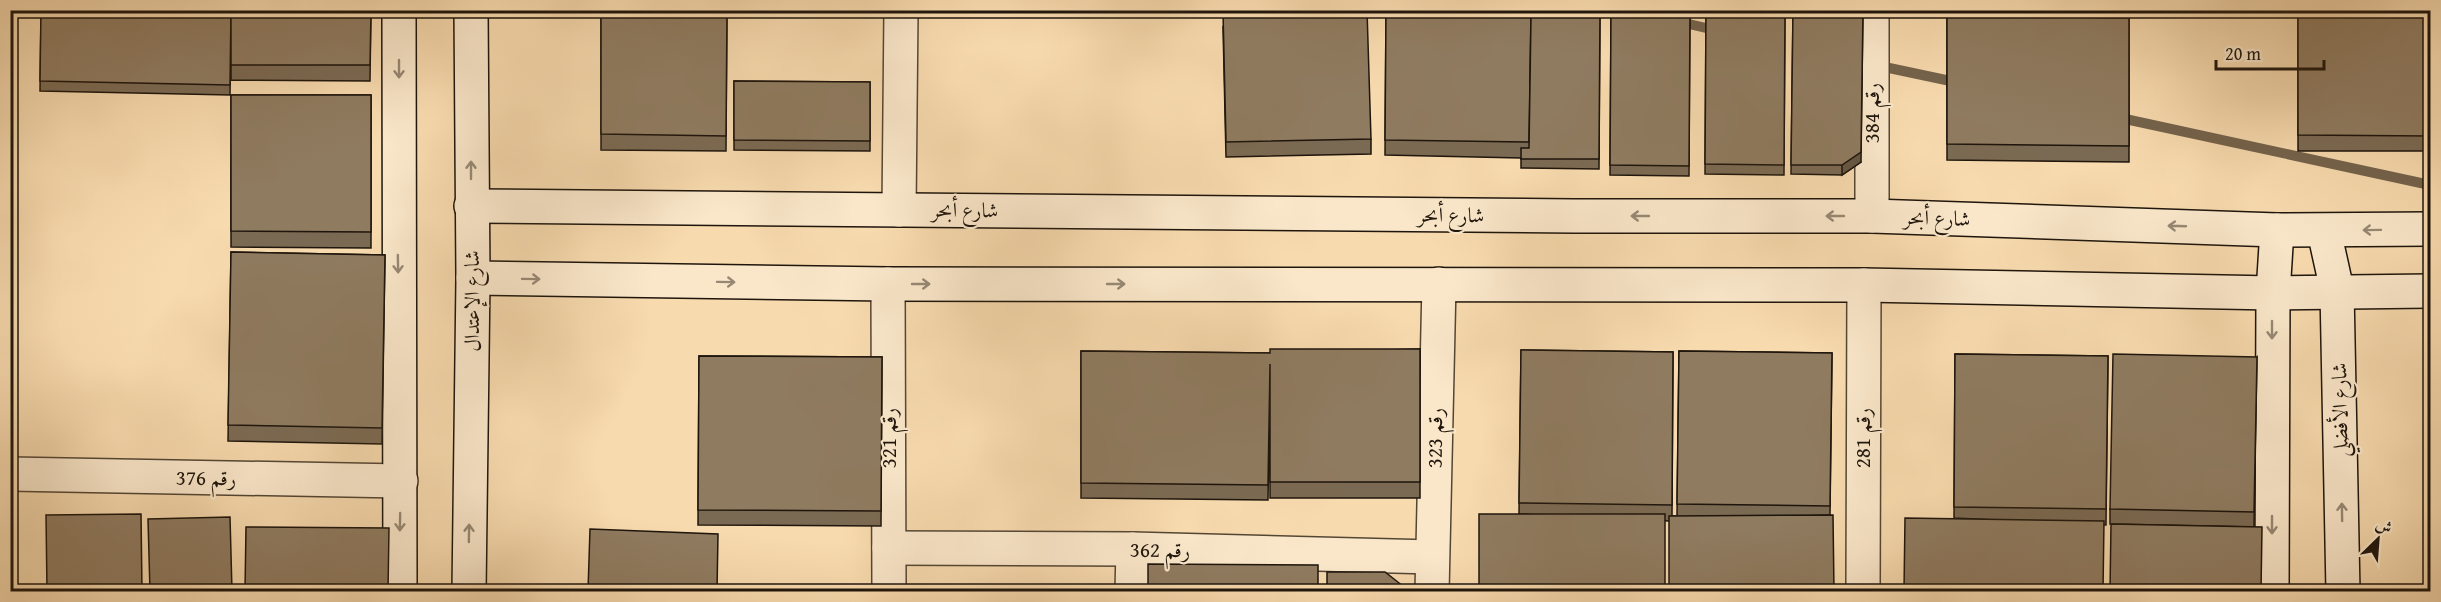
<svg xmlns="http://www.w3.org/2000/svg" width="2441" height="602" viewBox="0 0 2441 602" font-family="'Gentium Book Plus',Amiri,serif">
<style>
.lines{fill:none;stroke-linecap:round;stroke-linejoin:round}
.stream{stroke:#74634c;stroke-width:10}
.street-casing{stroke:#544634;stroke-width:36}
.secondary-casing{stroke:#1e150c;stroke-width:36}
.street{stroke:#fae7ca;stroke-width:33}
.secondary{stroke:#fae7ca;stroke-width:33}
.wall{fill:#7b6a53;stroke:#1e150c;stroke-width:1.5}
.shaded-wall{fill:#645643;stroke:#1e150c;stroke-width:1.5}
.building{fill:#8f7b60;stroke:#1e150c;stroke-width:1.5}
.oneway{stroke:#978874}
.labels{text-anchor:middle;stroke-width:4.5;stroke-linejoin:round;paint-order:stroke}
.street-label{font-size:21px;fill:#1e150c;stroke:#fae7ca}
</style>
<rect width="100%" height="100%" fill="#f7daae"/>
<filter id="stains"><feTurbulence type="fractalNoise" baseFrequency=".00333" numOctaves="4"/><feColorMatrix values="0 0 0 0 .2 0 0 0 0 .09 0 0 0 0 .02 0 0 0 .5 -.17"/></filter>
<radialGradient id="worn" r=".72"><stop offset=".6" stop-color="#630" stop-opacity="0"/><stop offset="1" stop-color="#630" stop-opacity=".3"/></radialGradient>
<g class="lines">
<g class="stream">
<polyline points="1676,21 1719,31"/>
<polyline points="1875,65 1960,83"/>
<polyline points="2116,117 2430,185"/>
</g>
<g class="street-casing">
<g id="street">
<polyline points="1872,10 1872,216"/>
<polyline points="899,210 901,10"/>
<polyline points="888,284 889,592"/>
<polyline points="10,474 401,481"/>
<polyline points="889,548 1133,549 1432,557"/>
<polyline points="1132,592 1133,549"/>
<polyline points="1432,592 1439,284"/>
<polyline points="1863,592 1864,285"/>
</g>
</g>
<g class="secondary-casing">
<g id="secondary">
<polyline points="399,10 400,592"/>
<polyline points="471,206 1574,216 1872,216 2277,230 2430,229"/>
<polyline points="2324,231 2337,290 2343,592"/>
<polyline points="473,278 888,284 1864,285 2273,293 2430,291"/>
<polyline points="469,592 473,278 471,10"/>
<polyline points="2272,592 2273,293 2277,230"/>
</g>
</g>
<use href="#street" class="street"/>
<use href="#secondary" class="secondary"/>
</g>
<g class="wall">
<polygon points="41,10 371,10 370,81 231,80 231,19 230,95 40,91"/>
<polygon points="601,10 727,10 726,151 601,150"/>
<polygon points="969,10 1201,10 1201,11 969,14"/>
<polygon points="1386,10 1600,10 1599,169 1521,168 1521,158 1385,155"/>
<polygon points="1611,10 1690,10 1689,176 1610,175"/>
<polygon points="1706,10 1785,10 1784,175 1705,174"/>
<polygon points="1793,10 1861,162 1842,175 1791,174"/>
<polygon points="1912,10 2011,10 2011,14 1912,13"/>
<polygon points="2150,10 2209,10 2209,11"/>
<rect x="2212" y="10" width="80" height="3"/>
<polygon points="2301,10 2430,10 2430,14 2301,11"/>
<polygon points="1947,15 2129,18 2129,162 1947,160"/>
<polygon points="2298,16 2430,17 2430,151 2298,151"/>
<polygon points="1223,27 1371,139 1371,154 1226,157"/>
<polygon points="734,81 870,82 870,151 734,150"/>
<polygon points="231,95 371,95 371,248 231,247"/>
<polygon points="231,252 385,255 382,444 228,441"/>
<polygon points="1420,349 1420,498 1270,498 1270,379 1268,500 1081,498 1081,351 1270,353"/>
<polygon points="1521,350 1673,352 1672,516 1677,516 1679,351 1832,353 1830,515 1669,521 1519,514"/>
<polygon points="1955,354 2108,356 2106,525 1954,518"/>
<polygon points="699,356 882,357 881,526 698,525"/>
<polygon points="2257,357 2254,527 2110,524 2110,509"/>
</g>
<polygon class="shaded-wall" points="1863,10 1861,162 1842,175 1842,165"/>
<g class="building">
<polygon points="41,10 231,10 230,85 40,81"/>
<polygon points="231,10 371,10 370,65 231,65"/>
<polygon points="601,10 727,10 726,136 601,134"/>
<polygon points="1261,10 1367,10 1371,139 1226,142 1223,12"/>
<polygon points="1386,10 1531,11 1529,142 1385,140"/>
<polygon points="1521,10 1600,10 1599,159 1521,159 1521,148 1529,148 1531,17 1531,11"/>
<polygon points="1611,10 1690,10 1689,166 1610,165"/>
<polygon points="1706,10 1785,10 1784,165 1705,164"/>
<polygon points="1793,10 1863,10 1861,152 1842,165 1791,165"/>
<polygon points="1947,15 2129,18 2129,146 1947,144"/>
<polygon points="2298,16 2430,17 2430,136 2298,135"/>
<polygon points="734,81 870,82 870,141 734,140"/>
<polygon points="231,95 371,95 371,232 231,231"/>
<polygon points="231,252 385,255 382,428 228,425"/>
<polygon points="1270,349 1420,349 1420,482 1270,482 1270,364 1268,485 1081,483 1081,351 1270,353"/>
<polygon points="1521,350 1673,352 1672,505 1519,503"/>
<polygon points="1679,351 1832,353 1830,506 1677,504"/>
<polygon points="1955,354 2108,356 2106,509 1954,507"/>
<polygon points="2113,354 2257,357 2254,512 2110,509"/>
<polygon points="699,356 882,357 881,511 698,510"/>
<polygon points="141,514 142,591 47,591 46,515"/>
<rect x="1479" y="514" width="186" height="77"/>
<polygon points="1833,515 1834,591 1669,591 1669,516"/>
<polygon points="230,517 232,591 150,591 148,519"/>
<polygon points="1905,518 2104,521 2103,591 1904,591"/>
<polygon points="2111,524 2262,527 2261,591 2110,591"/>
<polygon points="246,527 389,528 388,591 245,591"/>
<polygon points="590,529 718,534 717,591 588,591"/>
<polygon points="1148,564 1318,565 1318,591 1148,591"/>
<polygon points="1327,572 1385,572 1408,590 1408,591 1327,591"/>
</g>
<defs><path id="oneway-shaft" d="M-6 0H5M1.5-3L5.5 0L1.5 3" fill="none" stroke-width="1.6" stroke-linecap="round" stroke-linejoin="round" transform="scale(1.5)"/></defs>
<g class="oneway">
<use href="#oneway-shaft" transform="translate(399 69) rotate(90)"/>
<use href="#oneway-shaft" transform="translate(471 170) rotate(-90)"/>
<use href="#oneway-shaft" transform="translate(1640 216) rotate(180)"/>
<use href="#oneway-shaft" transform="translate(1835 216) rotate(180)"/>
<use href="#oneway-shaft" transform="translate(2177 226) rotate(-178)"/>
<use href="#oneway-shaft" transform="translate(2372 230) rotate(179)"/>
<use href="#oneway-shaft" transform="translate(398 264) rotate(89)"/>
<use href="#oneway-shaft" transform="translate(531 279) rotate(1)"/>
<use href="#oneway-shaft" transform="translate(726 282) rotate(1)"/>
<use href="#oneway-shaft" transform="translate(921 284)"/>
<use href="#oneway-shaft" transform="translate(1116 284)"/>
<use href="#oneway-shaft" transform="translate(2272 330) rotate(90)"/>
<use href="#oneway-shaft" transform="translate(2342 512) rotate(-91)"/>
<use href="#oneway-shaft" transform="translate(400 522) rotate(91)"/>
<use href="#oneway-shaft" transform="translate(2272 525) rotate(90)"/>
<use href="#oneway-shaft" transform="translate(469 533) rotate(-89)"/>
</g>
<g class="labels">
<g class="street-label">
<text transform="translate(1872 113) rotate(-90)" y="7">رقم 384</text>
<text transform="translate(965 210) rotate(1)" y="7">شارع أبحر</text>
<text transform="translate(1451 215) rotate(1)" y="7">شارع أبحر</text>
<text transform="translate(1937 218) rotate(2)" y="7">شارع أبحر</text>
<text transform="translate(472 301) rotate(-90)" y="7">شارع الإعتدال</text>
<text transform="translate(2340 410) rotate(-91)" y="7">شارع الأفضلي</text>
<text transform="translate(889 438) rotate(-90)" y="7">رقم 321</text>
<text transform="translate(1435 438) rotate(-89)" y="7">رقم 323</text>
<text transform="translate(1863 438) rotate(-90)" y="7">رقم 281</text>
<text transform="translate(206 478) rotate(1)" y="7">رقم 376</text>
<text transform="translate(1160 550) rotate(1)" y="7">رقم 362</text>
</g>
</g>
<rect width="2441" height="602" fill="none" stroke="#f7daae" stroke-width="36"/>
<rect x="12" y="12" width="2417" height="578" fill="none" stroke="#1e150c" stroke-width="3"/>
<rect x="18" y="18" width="2405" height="566" fill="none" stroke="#1e150c" stroke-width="1.5"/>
<g transform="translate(2378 539) rotate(25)" stroke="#fae7ca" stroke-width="4.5" paint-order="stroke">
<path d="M0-4.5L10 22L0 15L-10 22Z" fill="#1e150c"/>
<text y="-9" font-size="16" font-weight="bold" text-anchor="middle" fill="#1e150c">ش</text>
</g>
<path d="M2216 60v9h108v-9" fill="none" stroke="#1e150c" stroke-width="3"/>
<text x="2225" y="60" font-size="18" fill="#1e150c" stroke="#fae7ca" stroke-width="4.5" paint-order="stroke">20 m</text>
<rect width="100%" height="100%" filter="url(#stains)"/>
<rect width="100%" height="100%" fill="url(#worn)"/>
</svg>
